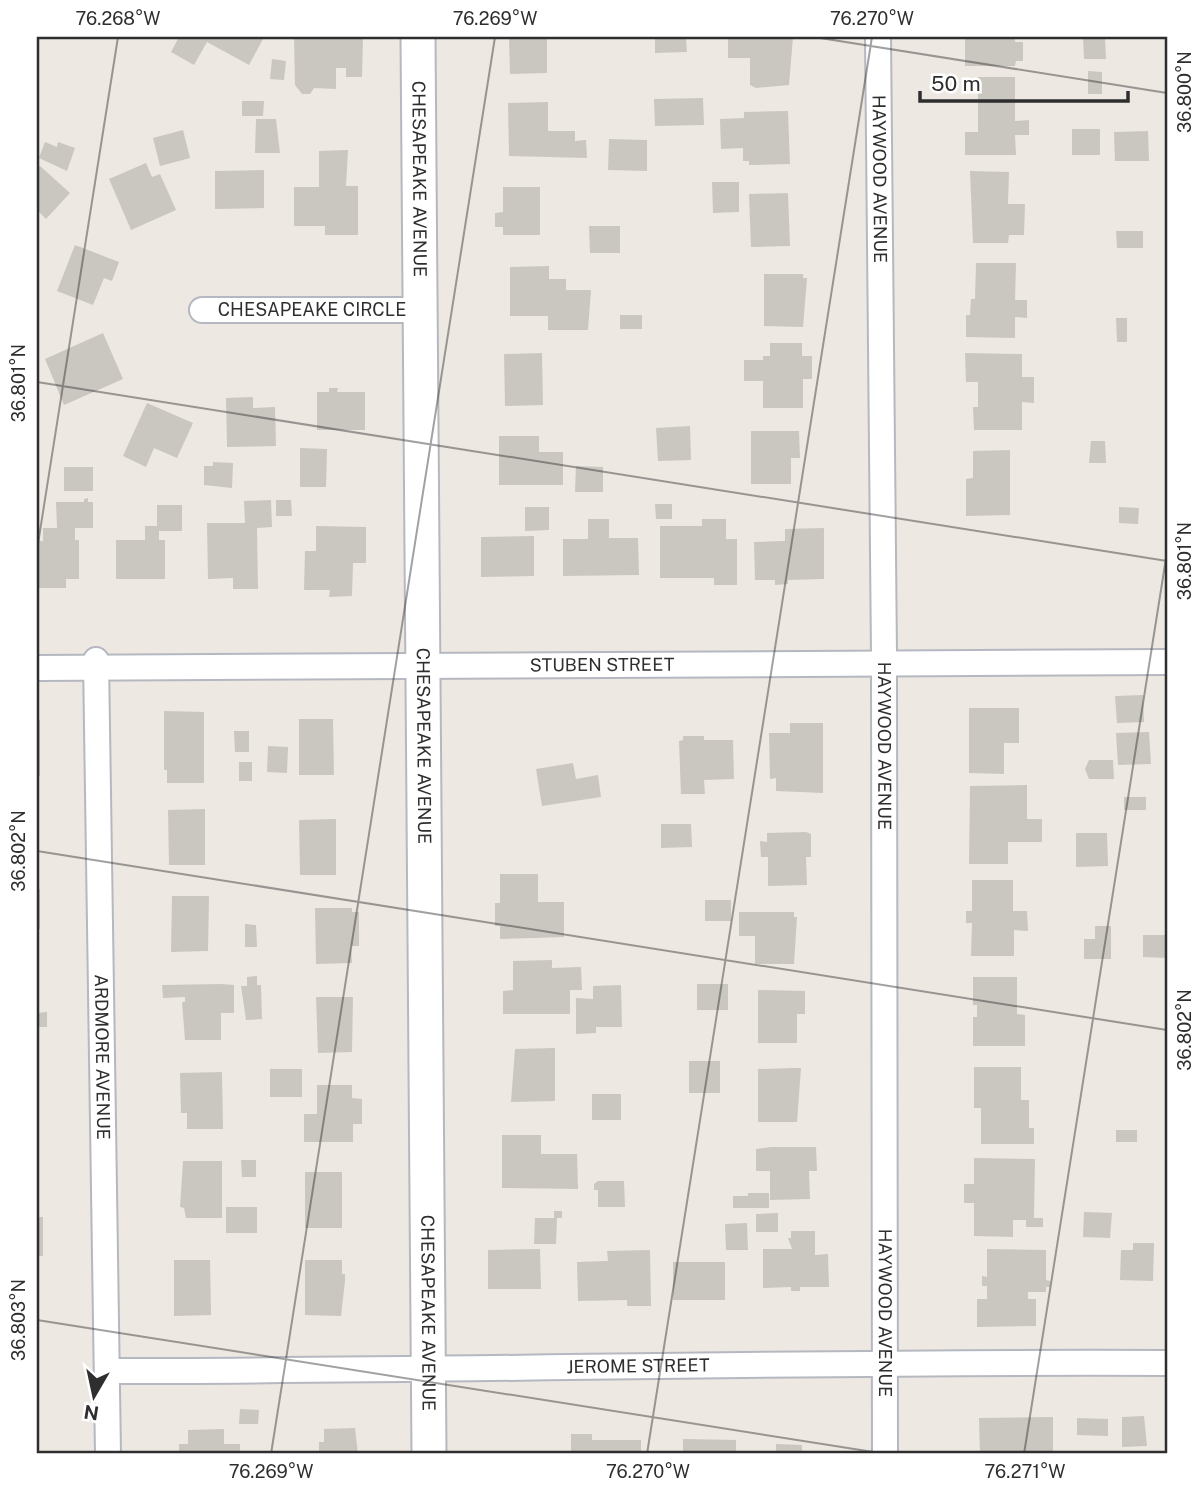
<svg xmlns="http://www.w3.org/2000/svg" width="1204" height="1491" viewBox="0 0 1204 1491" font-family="'Public Sans',sans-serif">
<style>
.building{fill:#cac6c0}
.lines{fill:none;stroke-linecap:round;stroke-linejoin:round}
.street-casing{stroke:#b5b8c0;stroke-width:28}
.secondary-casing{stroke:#b5b8c0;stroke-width:37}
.street{stroke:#fff;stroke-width:24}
.secondary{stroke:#fff;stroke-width:33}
.ticks{fill:none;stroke:#2e2e2e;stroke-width:2;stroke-opacity:0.45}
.labels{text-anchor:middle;stroke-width:5;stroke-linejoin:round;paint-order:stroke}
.street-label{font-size:18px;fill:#2e2e2e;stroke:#fff}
.neatline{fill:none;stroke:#2e2e2e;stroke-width:2.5}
.ticks-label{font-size:18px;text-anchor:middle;fill:#2e2e2e}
</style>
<rect width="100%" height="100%" fill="#eee8e2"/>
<g class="building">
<polygon points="179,37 264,37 249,65 207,42 194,65 171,52"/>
<polygon points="294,37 363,37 362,77 346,77 346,68 336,68 336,89 314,88 310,94 302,94 295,85"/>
<polygon points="509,37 547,37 547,73 510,74"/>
<polygon points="655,37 686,37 687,52 655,53"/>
<polygon points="728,37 793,37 789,85 756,88 750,85 750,58 728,58"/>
<polygon points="1015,37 1015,42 1023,42 1023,61 1016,61 1015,66 965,66 965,38"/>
<polygon points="1083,37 1105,37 1106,59 1084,59"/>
<polygon points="272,59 286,61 284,80 270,79"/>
<polygon points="1088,71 1102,72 1102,94 1088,94"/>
<polygon points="978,77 1015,77 1015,121 1029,120 1029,135 1015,135 1016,155 965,155 965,132 978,132"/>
<polygon points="703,98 704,125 655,126 654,99"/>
<polygon points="242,101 264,101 263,116 242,116"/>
<polygon points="548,102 548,131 575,131 575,141 586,140 587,158 509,156 508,103"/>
<polygon points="788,111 790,164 749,165 749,161 743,161 743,148 721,149 720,119 744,118 744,112"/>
<polygon points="256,119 276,119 280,153 255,153"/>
<rect x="1072" y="129" width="28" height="26"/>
<polygon points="183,130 190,158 160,166 153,138"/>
<polygon points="1148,131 1149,161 1115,161 1114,132"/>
<polygon points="609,139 647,140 647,171 608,170"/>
<polygon points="45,142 57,147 58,142 75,148 67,171 39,158"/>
<polygon points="348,150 346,186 358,186 358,235 325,235 325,226 294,226 294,187 319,187 319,151"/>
<polygon points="146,163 152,177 160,174 176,210 131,230 109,179"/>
<polygon points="40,166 70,193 46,219 37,210 37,167"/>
<polygon points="264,170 264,208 215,209 215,171"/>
<polygon points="970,171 1009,172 1008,204 1025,204 1024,235 1009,235 1008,243 973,243"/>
<polygon points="712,182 739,182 739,212 713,213"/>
<polygon points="503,187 540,187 540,235 503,235 503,227 495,227 495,213 503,212"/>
<polygon points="788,193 790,246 751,247 749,194"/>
<polygon points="589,226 620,226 620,253 590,253"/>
<polygon points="1116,231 1143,231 1143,248 1117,248"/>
<polygon points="75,245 119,262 112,281 104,278 93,305 57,291"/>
<polygon points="976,263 1016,263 1015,300 1027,300 1027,318 1015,317 1015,338 966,337 966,315 970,315 971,299 975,299"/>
<polygon points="549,266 549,279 566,279 566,290 591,290 588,330 548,330 548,316 510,316 510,267"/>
<polygon points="764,274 803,274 803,278 807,278 803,327 764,326"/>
<rect x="620" y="315" width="22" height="14"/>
<polygon points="1116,318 1127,318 1127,342 1117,342"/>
<polygon points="103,333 123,379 64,405 45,359"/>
<polygon points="770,343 802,343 802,356 812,356 812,379 803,379 803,408 763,408 763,381 744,381 744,360 763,360 763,356 770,356"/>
<polygon points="542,353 543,405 505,406 504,354"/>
<polygon points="965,353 1022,354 1022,377 1034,377 1034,403 1022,402 1022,430 974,430 973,407 978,407 978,382 966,382"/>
<polygon points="329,388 338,388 337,392 365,392 365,430 317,430 317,392 329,392"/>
<polygon points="253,397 253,408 275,407 276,446 227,447 226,398"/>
<polygon points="147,403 193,423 177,458 154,448 146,467 123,456"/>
<polygon points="690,426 691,460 658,461 656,428"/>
<polygon points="751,431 799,431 800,458 791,458 791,484 751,484"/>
<polygon points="499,436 539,436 539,452 563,452 563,485 499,485"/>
<polygon points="1091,441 1105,441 1106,463 1089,463"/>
<polygon points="300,448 327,449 326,487 300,487"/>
<polygon points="1010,450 1010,515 966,516 966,479 973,478 973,451"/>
<polygon points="213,462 233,463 232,488 204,485 204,466 213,466"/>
<polygon points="576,466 603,467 603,492 575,492"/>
<rect x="64" y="467" width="29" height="24"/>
<polygon points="88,498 88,502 93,502 93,528 75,528 75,540 79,540 79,579 66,579 66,588 37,588 37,541 43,541 43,528 57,528 56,502 84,502 84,499"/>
<polygon points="271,500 272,527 257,528 258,589 233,589 233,578 208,579 207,523 245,523 244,501"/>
<polygon points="276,500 291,500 292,516 276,516"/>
<polygon points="655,504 672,504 672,519 656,519"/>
<polygon points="157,505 182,505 182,531 159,531 159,540 165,540 165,579 116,579 116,540 145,540 145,526 157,526"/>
<polygon points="525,507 549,507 549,530 525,531"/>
<polygon points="1119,507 1139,508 1138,524 1119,523"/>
<polygon points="588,519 609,519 609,538 638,538 639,575 563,576 563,539 588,539"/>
<polygon points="702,519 726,519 726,539 737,539 737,585 714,585 714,578 660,578 660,526 702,526"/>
<polygon points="316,526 366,527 366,563 353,563 352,596 329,597 330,590 304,590 305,551 316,551"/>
<polygon points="824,528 824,579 788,580 788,584 775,585 775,580 755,580 754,542 785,541 785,529"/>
<polygon points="534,536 534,576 481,577 481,537"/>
<polygon points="1143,695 1144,722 1117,723 1115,696"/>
<polygon points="969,708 1019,708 1019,743 1004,743 1004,774 969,773"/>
<polygon points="164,711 204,712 204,783 167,783 167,770 164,770"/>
<polygon points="299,719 333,719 334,775 299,775"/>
<rect x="37" y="720" width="3" height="56"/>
<polygon points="790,723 823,723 823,793 776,791 776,778 770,779 769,733 790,733"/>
<polygon points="234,731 249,731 249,752 235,752"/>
<polygon points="1149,732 1151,764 1118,765 1116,733"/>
<polygon points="683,736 704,736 704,740 733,740 734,779 704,780 705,794 681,794 679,741 683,740"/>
<polygon points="268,746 288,747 287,773 267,772"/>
<polygon points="1089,760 1113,760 1114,779 1089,779 1085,769"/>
<rect x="239" y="762" width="13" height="19"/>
<polygon points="573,763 576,779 598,775 601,797 542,806 536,769"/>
<polygon points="1027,785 1027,819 1042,819 1042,842 1008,842 1008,864 969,864 970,786"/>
<rect x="1124" y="797" width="22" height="13"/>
<polygon points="205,809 205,865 169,865 168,810"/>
<polygon points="336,819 336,875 300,875 299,820"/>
<polygon points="661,824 691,824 692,847 661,848"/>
<polygon points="806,832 811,834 811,857 806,857 807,885 768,886 768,857 761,857 760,841 767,842 767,833"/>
<polygon points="1076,833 1107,833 1108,866 1076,867"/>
<polygon points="500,874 538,874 538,902 564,902 564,937 500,939 500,926 495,926 495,903 500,903"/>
<polygon points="972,880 1013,880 1013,911 1027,911 1028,931 1014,930 1014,956 971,956 972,923 966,923 966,911 972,911"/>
<rect x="37" y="889" width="3" height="40"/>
<polygon points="172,896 209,896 208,951 171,952"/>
<rect x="705" y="900" width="26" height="21"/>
<polygon points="315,908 352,908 352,912 359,912 359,946 351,946 352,963 316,964"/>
<polygon points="739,912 794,912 794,917 797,917 794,964 755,964 755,936 739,936"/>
<polygon points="245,924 256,925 257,947 245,947"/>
<polygon points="1095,926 1111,926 1111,959 1084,959 1084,939 1095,939"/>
<polygon points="1143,935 1167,935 1167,958 1143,957"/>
<polygon points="552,960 552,968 581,967 582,990 570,990 570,1014 503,1014 503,991 513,990 513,961"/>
<polygon points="257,976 257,985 261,985 262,1019 246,1020 241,986 247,986 247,977"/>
<polygon points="973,977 1017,977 1017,1014 1025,1015 1025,1046 973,1046 973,1017 977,1017 977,1005 973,1005"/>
<polygon points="221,984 234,985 234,1013 221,1013 221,1040 185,1040 182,1002 185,1002 185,997 163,998 162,985"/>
<rect x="697" y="984" width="31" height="26"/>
<polygon points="621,985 622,1027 596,1027 596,1033 576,1034 576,998 593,999 593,986"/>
<polygon points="758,990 805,991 805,1014 797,1014 797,1043 758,1043"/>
<polygon points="316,997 353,997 352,1052 318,1053"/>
<polygon points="47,1012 47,1027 37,1027 37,1013"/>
<polygon points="555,1048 555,1101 511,1102 515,1049"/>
<rect x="689" y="1061" width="31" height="32"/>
<polygon points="974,1067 1021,1067 1021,1100 1029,1100 1029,1128 1034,1128 1034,1144 981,1144 981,1108 974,1108"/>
<polygon points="794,1068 801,1068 797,1122 758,1122 758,1069"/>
<rect x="270" y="1069" width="32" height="28"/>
<polygon points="222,1072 223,1129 187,1129 187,1113 181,1113 180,1073"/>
<polygon points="317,1085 352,1085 352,1098 362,1099 362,1124 353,1124 353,1142 304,1142 304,1114 317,1114"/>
<rect x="592" y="1094" width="29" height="26"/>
<rect x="1116" y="1130" width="21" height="12"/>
<polygon points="502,1135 541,1135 541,1154 577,1154 578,1189 502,1188"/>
<polygon points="771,1147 816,1147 817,1171 809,1171 810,1199 770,1200 770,1171 756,1171 756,1149"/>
<polygon points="974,1158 1035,1159 1034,1218 1043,1218 1043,1227 1026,1227 1026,1220 1013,1220 1013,1237 974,1236 974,1203 964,1203 964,1184 974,1184"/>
<polygon points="241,1160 256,1160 256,1177 242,1177"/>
<polygon points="183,1161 222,1161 222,1218 186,1218 184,1208 180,1207"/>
<rect x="305" y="1172" width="37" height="56"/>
<polygon points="598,1181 624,1181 625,1207 598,1207 598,1190 594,1190 594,1184"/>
<polygon points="748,1193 769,1193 769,1208 733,1208 733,1196 748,1196"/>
<rect x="226" y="1207" width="31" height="26"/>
<polygon points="554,1211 562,1211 562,1218 557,1218 556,1244 534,1244 535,1218 554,1218"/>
<polygon points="1084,1212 1112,1213 1110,1238 1083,1237"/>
<polygon points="778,1213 778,1232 756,1232 756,1214"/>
<rect x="37" y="1217" width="6" height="39"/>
<polygon points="747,1223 748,1250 726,1250 725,1224"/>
<polygon points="791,1231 815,1231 815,1255 828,1254 829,1287 800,1287 800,1291 791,1291 791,1287 763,1288 763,1249 792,1249 788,1238 791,1238"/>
<polygon points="1133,1243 1154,1243 1153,1281 1120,1280 1121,1250 1133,1250"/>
<polygon points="540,1249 541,1289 488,1289 488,1250"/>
<polygon points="987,1249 1046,1250 1046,1280 1050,1281 1050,1287 1046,1287 1046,1292 1028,1292 1028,1299 1036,1299 1036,1326 977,1327 977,1299 987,1299 987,1286 982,1286 982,1276 987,1277"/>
<polygon points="650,1250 651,1306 627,1306 627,1300 578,1301 577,1262 608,1261 607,1251"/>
<polygon points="174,1260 210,1260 211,1315 174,1316"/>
<polygon points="305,1260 342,1260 342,1274 345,1274 345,1281 341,1316 305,1315"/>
<rect x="673" y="1262" width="52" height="38"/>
<polygon points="240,1409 259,1410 258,1424 239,1424"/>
<polygon points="1144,1416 1147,1446 1122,1447 1122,1417"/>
<polygon points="1053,1417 1053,1454 980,1454 979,1418"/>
<polygon points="1077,1418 1108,1419 1108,1436 1077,1435"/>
<polygon points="355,1428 358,1454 319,1454 319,1442 324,1442 324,1429"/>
<polygon points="224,1429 224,1444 240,1444 240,1454 179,1454 179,1444 188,1444 188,1430"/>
<polygon points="571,1434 592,1434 592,1440 641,1440 641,1454 571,1454"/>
<polygon points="683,1439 736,1440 736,1454 683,1454"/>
<polygon points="776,1444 802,1445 802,1454 776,1454"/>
</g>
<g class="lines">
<g class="street-casing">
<g id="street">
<path id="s1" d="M878,37L884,655L885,1454"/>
<path id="s2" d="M202,310H422"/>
<path id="s3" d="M96,660L108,1454"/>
<path id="s4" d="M37,668L1167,662"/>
<path id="s5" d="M108,1371C461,1371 814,1361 1167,1363"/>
</g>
</g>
<g class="secondary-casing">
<g id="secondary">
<path id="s6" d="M418,37L429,1454"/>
</g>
</g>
<use href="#street" class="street"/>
<use href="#secondary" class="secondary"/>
</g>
<path class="ticks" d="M814,37L1167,93M37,382L1167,561M37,550L118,37M37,851L1167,1030M37,1320L886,1454M271,1454L495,37M647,1454L872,37M1024,1454L1167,552"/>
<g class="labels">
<g class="street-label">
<text dy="6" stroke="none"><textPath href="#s6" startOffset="142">CHESAPEAKE AVENUE</textPath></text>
<text dy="6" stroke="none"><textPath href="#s1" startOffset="142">HAYWOOD AVENUE</textPath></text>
<text dy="6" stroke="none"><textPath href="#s2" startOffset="110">CHESAPEAKE CIRCLE</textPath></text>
<text dy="6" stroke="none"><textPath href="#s4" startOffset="565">STUBEN STREET</textPath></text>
<text dy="6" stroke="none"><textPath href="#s6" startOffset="709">CHESAPEAKE AVENUE</textPath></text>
<text dy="6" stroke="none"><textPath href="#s1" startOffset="709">HAYWOOD AVENUE</textPath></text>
<text dy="6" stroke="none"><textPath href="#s3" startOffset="397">ARDMORE AVENUE</textPath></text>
<text dy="6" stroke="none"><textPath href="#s6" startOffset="1276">CHESAPEAKE AVENUE</textPath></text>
<text dy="6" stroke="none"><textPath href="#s1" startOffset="1276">HAYWOOD AVENUE</textPath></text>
<text dy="6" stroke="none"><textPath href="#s5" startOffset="530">JEROME STREET</textPath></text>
</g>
</g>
<rect width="1204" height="1491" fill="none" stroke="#ffffff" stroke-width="77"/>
<g transform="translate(94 1396) rotate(189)" stroke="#ffffff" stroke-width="5" paint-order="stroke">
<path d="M0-5L12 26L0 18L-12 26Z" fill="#2e2e2e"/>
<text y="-10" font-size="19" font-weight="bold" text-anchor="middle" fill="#2e2e2e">N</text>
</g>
<path d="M920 91v10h208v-10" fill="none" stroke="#2e2e2e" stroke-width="3.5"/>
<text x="931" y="91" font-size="21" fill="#2e2e2e" stroke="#ffffff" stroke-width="5" paint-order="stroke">50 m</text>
<rect x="38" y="38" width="1128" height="1414" class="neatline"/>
<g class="ticks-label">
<text x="118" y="25">76.268°W</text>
<text x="495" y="25">76.269°W</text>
<text x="872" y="25">76.270°W</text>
<text transform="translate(1185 92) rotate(-90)" y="6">36.800°N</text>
<text transform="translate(19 383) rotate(-90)" y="6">36.801°N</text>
<text transform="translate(1185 561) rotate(-90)" y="6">36.801°N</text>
<text transform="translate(19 851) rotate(-90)" y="6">36.802°N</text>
<text transform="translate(1185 1030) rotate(-90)" y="6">36.802°N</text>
<text transform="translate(19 1320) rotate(-90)" y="6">36.803°N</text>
<text x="271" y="1478">76.269°W</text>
<text x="648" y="1478">76.270°W</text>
<text x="1025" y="1478">76.271°W</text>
</g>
</svg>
